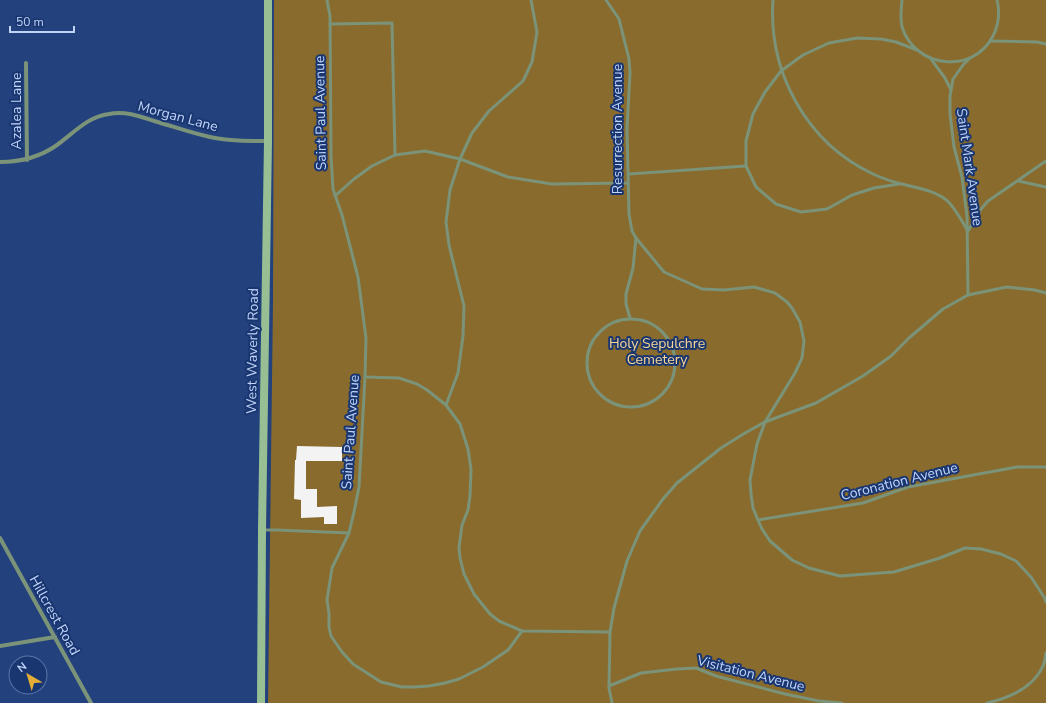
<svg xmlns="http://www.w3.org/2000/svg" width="1046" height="703" viewBox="0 0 1046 703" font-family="'Nunito Sans',sans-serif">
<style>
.green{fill:#896b2e}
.building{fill:#f3f3f3}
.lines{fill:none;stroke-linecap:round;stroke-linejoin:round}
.lane{stroke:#7b9378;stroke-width:3}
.street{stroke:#7b9378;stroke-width:4}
.secondary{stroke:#98bf94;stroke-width:8}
.labels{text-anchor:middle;stroke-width:4;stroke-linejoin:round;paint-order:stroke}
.street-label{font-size:14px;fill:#c1d4f8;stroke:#193671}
.park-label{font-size:14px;fill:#f7d595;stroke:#193671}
</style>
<rect width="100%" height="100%" fill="#23417d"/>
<polygon class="green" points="274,0 1046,0 1046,703 268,703 273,300"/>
<polygon class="building" points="297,446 342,447 342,461 306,461 306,489 317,489 317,507 337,506 337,524 324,524 324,517 301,518 301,500 294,499 295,460 296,460"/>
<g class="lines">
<g class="lane">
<polyline points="327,0 330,16 331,156 333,189 342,215 358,277 366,338 365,377 359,487 354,512 349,533 332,568 327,600 329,613 329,627 331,636 342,652 353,664 381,682 402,687 414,687 429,686 445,683 459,679 483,667 508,650 522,631"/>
<polyline points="606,0 619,19 629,59 630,73 627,129 629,214 632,231 636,238 664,272 702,289 724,290 754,287 775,293 787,302 792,308 800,322 804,341 802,358 795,373 765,422 757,444 750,480 751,494 753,508 758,520 762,529 770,541 792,560 809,568 840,576 894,572 940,558 965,548 981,549 1001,554 1016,561 1031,577 1044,597 1046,602"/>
<path d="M773,0C768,73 807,143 873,174C882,178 893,182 902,184C917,188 933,190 945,199C954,205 962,222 968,231L981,209L988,201L1046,161"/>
<path d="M902,0C901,9 900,18 902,27C915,68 973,75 993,36C999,24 1000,12 997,0"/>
<polyline points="330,24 392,23 395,155"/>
<polyline points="990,41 1037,42 1046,44"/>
<polyline points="931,59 945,78 951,90"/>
<polyline points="629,174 746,166"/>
<polyline points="1018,181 1046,187"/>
<polyline points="899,184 874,188 852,195 827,209 801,212 776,204 756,187 746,166 746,141 753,114 765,92 781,71 803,55 829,43 857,38 881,39 896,42 917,50"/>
<polyline points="335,196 354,179 372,166 395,155 425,151 460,159 508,177 552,184 628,183"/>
<polyline points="968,295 967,216 962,177 954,147 950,114 950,96 953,79 963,65 969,59"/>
<polyline points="630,318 626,304 626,294 633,268 636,238"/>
<circle cx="631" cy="363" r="44"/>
<polyline points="365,377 399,378 417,384 427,390 446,405 460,424 468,449 471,469 470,496 468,510 462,525 459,547 460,558 464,574 474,594 490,614 499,621 522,631 610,632"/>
<polyline points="446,405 458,373 463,336 464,306 449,245 446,222 450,190 460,159 472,133 489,111 523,81 532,62 537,32 531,0"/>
<polyline points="758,520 863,503 908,487 1017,467 1046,467"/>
<polyline points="263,530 277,530 349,533"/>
<polyline points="609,686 641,673 677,669 696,668 716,676 785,694 819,701 842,703"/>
<polyline points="612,703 609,688 610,632 614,608 627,561 640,531 663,499 677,483 721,448 745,433 765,422 816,403 863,376 891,356 909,338 943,309 968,295 1007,287 1035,290 1046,293"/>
<path d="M987,703C1009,698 1033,688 1043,666C1045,662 1045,657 1046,653"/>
</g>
<g class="street">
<polyline points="26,63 27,160"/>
<path d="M0,162C21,162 40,157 57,145C75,132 87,117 109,114C125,111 139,116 154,121C172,126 191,133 210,137C229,141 248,141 268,141"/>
<polyline points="0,538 91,703"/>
<polyline points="0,646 55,637"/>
</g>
<polyline class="secondary" points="261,703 262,530 268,141 268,0"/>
</g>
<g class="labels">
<g class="street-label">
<text transform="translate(16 111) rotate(-90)" y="5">Azalea Lane</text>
<text transform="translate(320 113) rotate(-91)" y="5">Saint Paul Avenue</text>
<text transform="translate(178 116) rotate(15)" y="5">Morgan Lane</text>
<text transform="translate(617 129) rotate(-90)" y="5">Resurrection Avenue</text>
<text transform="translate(970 167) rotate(82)" y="5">Saint Mark Avenue</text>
<text transform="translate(252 351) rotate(-89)" y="5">West Waverly Road</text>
<text transform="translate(350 432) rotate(-86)" y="5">Saint Paul Avenue</text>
<text transform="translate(899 481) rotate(-14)" y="5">Coronation Avenue</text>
<text transform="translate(55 615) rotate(61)" y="5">Hillcrest Road</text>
<text transform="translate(751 673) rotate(14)" y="5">Visitation Avenue</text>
</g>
<g class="park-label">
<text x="657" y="348">Holy Sepulchre<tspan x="657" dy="16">Cemetery</tspan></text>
</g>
</g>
<g transform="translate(28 675) rotate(322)"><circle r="19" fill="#193671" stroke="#5c75a7"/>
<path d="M0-3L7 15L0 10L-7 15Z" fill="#e4ad35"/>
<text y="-6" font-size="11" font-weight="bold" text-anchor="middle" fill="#c1d4f8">N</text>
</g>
<path d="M10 26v6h64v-6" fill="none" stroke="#c1d4f8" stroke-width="2"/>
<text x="16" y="26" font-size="12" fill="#c1d4f8" stroke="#193671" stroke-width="3" paint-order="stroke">50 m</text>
</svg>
